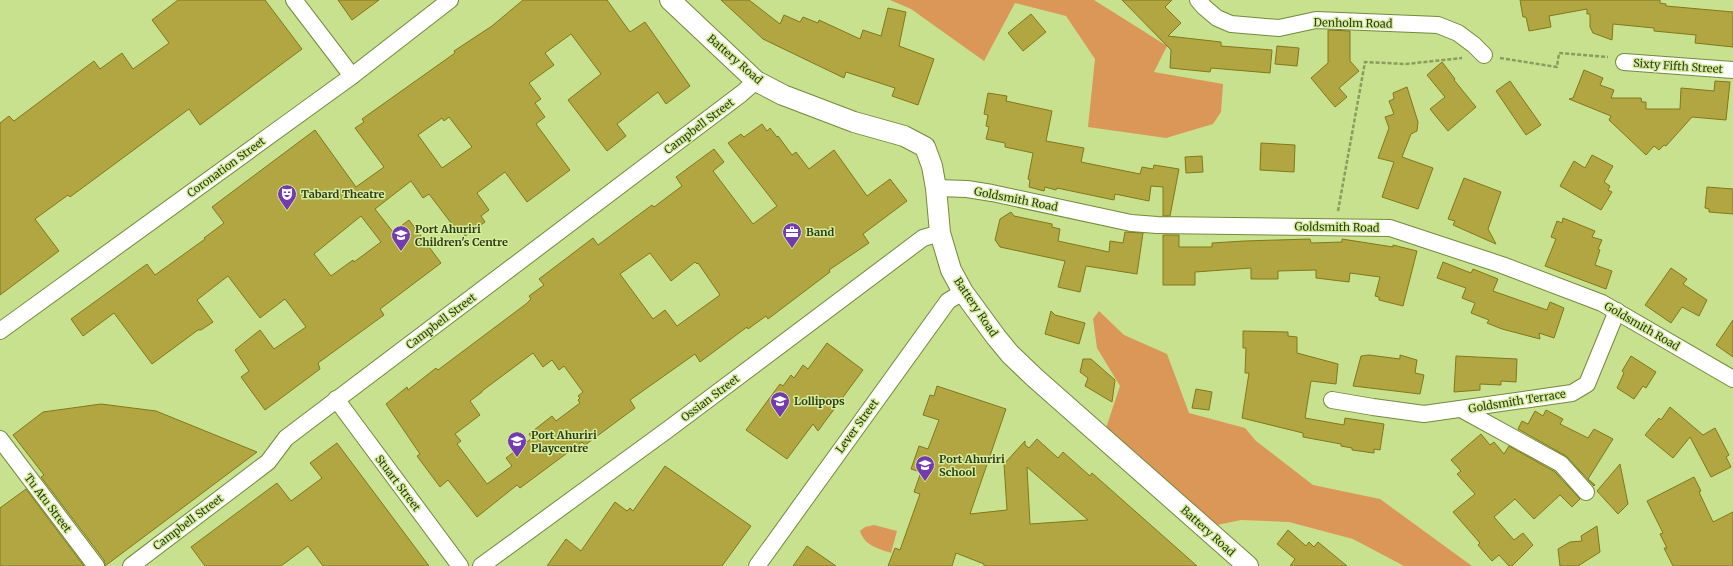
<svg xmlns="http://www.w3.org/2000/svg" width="1733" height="566" viewBox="0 0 1733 566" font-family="Merriweather,serif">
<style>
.green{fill:#db9757}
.building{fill:#b1a641;stroke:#82781a;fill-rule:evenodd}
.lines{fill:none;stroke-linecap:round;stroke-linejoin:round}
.minor-casing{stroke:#738a3a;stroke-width:18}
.tertiary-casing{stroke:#738a3a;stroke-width:22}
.path{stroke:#899c5e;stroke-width:2.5;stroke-dasharray:4 2;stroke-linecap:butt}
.minor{stroke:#fff;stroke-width:16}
.tertiary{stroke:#fff;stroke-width:20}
.labels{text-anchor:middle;stroke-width:3;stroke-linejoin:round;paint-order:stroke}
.street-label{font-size:11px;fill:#303a18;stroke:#d4ee9c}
.poi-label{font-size:11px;font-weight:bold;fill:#303a18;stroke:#d4ee9c;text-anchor:start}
</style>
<rect width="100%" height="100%" fill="#c7e18f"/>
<g class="green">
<polygon points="890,0 1094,0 1167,46 1154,72 1223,84 1221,112 1213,124 1166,138 1088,127 1095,59 1066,16 1015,3 984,61 911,9"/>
<polygon points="1099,311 1124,335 1167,354 1189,413 1245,428 1256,441 1313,485 1380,499 1472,566 1404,566 1353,539 1289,522 1241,520 1217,525 1106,428 1120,386 1097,348 1093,319"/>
<path d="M874,525L897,531L891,553C877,548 865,546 860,531L865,527Z"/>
</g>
<g class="building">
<polygon points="178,0 265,0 302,49 200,125 189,109 70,197 68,195 35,219 59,251 0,295 0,123 9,116 14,121 94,61 100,69 122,53 133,69 169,43 152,20"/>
<polygon points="338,0 379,0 352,20"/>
<path d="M523,0H607L630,32L645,22L690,86L666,104L658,92L617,124L626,136L607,151L568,100L601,74L571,34L545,53L554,65L529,83L541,99L535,103L545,117L536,124L570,170L527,202L505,172L477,193L489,210L481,216L485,222L465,236L461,230L458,232L429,194L423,198L411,181L375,209L393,232L409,220L441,263L380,309L384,315L318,363L320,369L265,410L241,377L249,371L235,350L260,330L274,349L306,327L285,299L260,318L228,276L197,300L213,322L201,330H198L152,364L114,313L83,336L71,319L147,264L155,275L205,239L204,238L224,223L212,207L315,130L356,187L384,167L355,128L364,122L362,119L455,53L454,51L492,26ZM449,117L472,147L442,168L418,135L442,118L444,121ZM361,216L381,242L354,262L353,260L331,276L314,254Z"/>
<polygon points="721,0 749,0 780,24 784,15 800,22 803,17 818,23 819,20 860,39 863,30 881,36 888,8 906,12 899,46 934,59 918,105 892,96 895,88 846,72 844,78 763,39"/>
<polygon points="1122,0 1172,0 1165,7 1181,23 1168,36 1221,42 1221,46 1272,50 1270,73 1211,68 1210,72 1170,68 1171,50"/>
<polygon points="1520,0 1660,0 1660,3 1666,4 1666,6 1733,12 1733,47 1695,43 1696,35 1654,31 1654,28 1613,24 1612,40 1593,33 1590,27 1590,14 1587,14 1587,9 1549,16 1551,27 1529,31 1526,17 1523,17"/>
<polygon points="1031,14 1046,32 1023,51 1008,33"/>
<polygon points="1328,30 1350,31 1350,61 1359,71 1339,88 1347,97 1335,107 1311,78 1328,63"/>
<polygon points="1277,46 1299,48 1297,66 1275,64"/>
<polygon points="1442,62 1455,79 1454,80 1476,107 1448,131 1430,109 1445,97 1427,75"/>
<polygon points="1584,70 1603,78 1600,85 1614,90 1611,98 1641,98 1642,102 1646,102 1646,109 1680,109 1681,88 1714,91 1715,81 1730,82 1726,120 1692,117 1666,146 1664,145 1659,150 1654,146 1646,155 1609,120 1611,116 1569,99 1573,98"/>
<polygon points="1510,81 1541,125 1526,135 1496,91"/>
<polygon points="1407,87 1418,122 1417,131 1411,134 1402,157 1433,168 1418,209 1382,197 1394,162 1378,158 1389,128 1385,117 1394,114 1389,101 1394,99 1393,93"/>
<polygon points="988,93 1007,96 1006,101 1052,111 1046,141 1084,148 1081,162 1140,174 1142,167 1153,169 1154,165 1179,169 1170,216 1163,216 1163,187 1151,186 1149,201 1115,194 1114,200 1057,188 1056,190 1045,187 1044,191 1029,187 1030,180 1028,179 1033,153 1005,147 1005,143 986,139 989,127 986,126 988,115 984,114"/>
<path d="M762,124L767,131L770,128L777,137L778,136L792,155L796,152L809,169L834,150L867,196L890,179L907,201L863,234L869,243L829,270L830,272L768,319L766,316L748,329L747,327L700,362L695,354L630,400L635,408L585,445L582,442L520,488L517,485L477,517L448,480L440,487L417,456L420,454L386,404L407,387L408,390L436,368L438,370L526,304L531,299L529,296L544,285L539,279L593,238L598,245L652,205L654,207L682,186L676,177L714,149L724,162L713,171L753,224L777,206L728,143L741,134L744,137ZM650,253L671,281L695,262L697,264L698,263L720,295L677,326L665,310L653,319L620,274ZM533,353L543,367L552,360L559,370L564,366L583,392L578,396L580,398L578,400L580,403L556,421L552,416L529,434L532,438L506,458L512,466L487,484L457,444L461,441L455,434L480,415L470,401L482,392V391Z"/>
<polygon points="1261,143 1295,145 1294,172 1260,170"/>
<polygon points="1592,155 1613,166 1604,182 1610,186 1608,190 1612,192 1601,210 1560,186 1574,161 1585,168"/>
<polygon points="1202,156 1203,172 1186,173 1185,157"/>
<polygon points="1464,178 1501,192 1488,229 1496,244 1453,225 1455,221 1448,219"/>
<polygon points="1707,187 1733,189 1733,214 1709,212 1709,209 1705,208"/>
<polygon points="1011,212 1014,216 1052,224 1052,227 1060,229 1058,241 1109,252 1110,241 1123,243 1125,232 1143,233 1137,274 1086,266 1080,292 1058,287 1065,261 1000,247 995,240 1000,219"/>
<polygon points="1563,218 1595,231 1592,237 1602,240 1598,249 1600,250 1595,265 1612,271 1606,289 1545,266 1556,239 1551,237 1557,221 1562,223"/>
<polygon points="1163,235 1179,235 1179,247 1212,247 1212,243 1244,241 1310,239 1311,243 1342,242 1342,239 1393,247 1393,245 1417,251 1403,306 1379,300 1379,297 1375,296 1380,277 1350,273 1349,282 1316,278 1316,270 1278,271 1278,279 1251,279 1251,268 1195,272 1195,285 1163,285"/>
<polygon points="1443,262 1471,273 1473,269 1498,279 1493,291 1547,310 1550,302 1564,308 1554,338 1539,333 1540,339 1502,329 1487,323 1489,320 1471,313 1475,303 1462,298 1466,288 1437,278"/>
<polygon points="1671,268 1687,279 1683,284 1707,300 1699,316 1682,307 1671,323 1645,305"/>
<polygon points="1051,311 1055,315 1085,323 1079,344 1045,334"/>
<polygon points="1733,320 1733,357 1716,345"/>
<polygon points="1243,331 1288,332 1288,336 1297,337 1297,353 1338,364 1336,384 1311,381 1305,418 1344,425 1345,418 1384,424 1380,450 1374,449 1374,453 1352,450 1352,448 1341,446 1341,444 1303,437 1303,433 1242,418 1249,373 1245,373 1246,348 1243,348"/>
<polygon points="827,343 863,370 818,431 813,424 787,459 746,430 780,384 783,386 791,375 794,378 803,365 808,369"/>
<polygon points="1369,355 1400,359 1400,355 1417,360 1415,373 1424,375 1420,394 1353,386 1361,356"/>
<polygon points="1456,356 1517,359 1516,382 1501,381 1501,385 1480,384 1480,390 1454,392"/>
<polygon points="1631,356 1656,372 1646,388 1643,386 1634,399 1617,388 1624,373 1622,371"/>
<polygon points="1083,359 1091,359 1115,380 1112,402 1085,386 1088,378 1080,372"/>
<path d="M937,386L1006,409L970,514L1007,510L1004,464L1025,441V445L1029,448L1037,439L1058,458L1063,452L1090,476L1092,473L1197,566H984V564L956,553L952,566H888L895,548L900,550L920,494L914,492L921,472L911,469L919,446L928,449L939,420L923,415L930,395L934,396ZM1027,467L1088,520L1030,524Z"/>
<polygon points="1196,389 1212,392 1209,410 1192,408"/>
<polygon points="101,404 156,411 257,452 105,566 104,560 41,477 44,475 13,435 43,412"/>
<polygon points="1670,407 1703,435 1715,428 1729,455 1726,457 1731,467 1711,477 1690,437 1673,458 1645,435 1659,418 1661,420"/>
<polygon points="1546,410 1563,419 1560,424 1588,438 1594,429 1613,439 1588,479 1595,485 1594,486 1566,456 1518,429 1522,421 1528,424 1535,411 1543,416"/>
<polygon points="1481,434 1490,445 1494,442 1504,454 1509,446 1555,472 1580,499 1572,507 1560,495 1534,519 1515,499 1494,517 1514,540 1523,533 1533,545 1512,566 1509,566 1499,555 1492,561 1478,545 1480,543 1453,512 1475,494 1457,474 1461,471 1451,460"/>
<polygon points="337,443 429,566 323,566 308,546 281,566 205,566 191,547 277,483 291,501 322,478 310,463"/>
<polygon points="1620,464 1628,504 1618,514 1597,491"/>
<polygon points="665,466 751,526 722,566 547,566 566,539 581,551 615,502 627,511 630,508 633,511"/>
<polygon points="1694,477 1701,491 1699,492 1713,522 1733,512 1733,566 1673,566 1664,548 1667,548 1660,534 1663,533 1647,501"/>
<polygon points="26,489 84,566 0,566 0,508"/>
<polygon points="1597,526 1600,552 1578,566 1560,566 1558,549 1570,542 1582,541 1581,536"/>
<polygon points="1288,530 1306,546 1309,542 1314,547 1318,542 1347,566 1290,566 1295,559 1277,544"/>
<polygon points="807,546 836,566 793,566"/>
</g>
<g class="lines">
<g class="minor-casing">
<g id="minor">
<polyline points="294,0 352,76"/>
<polyline points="1198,0 1204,7 1217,18 1231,24 1279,28 1316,20 1438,25 1458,33 1474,45 1484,55"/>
<polyline points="1624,62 1733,70"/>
<polyline points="936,188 967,189 992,193 1131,223 1157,225 1390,228 1502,265 1602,303 1733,379"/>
<polyline points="0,331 352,76 450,0"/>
<polyline points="336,399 460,566"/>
<polyline points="1332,400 1373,407 1424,414 1572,393 1587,384 1617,311"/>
<polyline points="1461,409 1561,464 1586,492"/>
<polyline points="0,439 96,566"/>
<polyline points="131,566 268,462 286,438 741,94 756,81"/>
<polyline points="481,566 670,428 923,238 940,233"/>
<polyline points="757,566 948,301 963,292"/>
</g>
</g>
<g class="tertiary-casing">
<polyline id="tertiary" points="670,0 756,81 783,95 854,122 904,136 925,147 932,166 936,188 940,233 951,270 963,292 996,337 1010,354 1034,377 1248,566"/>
</g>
<g class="path">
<polyline points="1500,58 1557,67 1559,53 1608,57"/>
<polyline points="1338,211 1365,62 1406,64 1462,58"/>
</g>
<use href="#minor" class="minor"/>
<use href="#tertiary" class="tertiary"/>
</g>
<defs>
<g id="theatre-pin" transform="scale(1)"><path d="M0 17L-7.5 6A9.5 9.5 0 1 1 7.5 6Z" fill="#743ab0" stroke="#d4ee9c"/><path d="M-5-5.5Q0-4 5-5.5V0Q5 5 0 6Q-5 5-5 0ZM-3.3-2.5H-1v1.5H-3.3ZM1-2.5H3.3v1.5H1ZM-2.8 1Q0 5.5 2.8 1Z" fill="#fff"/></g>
<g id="office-pin" transform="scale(1)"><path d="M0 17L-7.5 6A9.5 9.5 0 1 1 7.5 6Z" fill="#743ab0" stroke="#d4ee9c"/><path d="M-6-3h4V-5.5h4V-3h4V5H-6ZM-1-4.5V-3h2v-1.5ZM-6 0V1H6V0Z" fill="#fff"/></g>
<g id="school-pin" transform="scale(1)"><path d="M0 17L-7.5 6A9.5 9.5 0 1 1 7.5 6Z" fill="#743ab0" stroke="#d4ee9c"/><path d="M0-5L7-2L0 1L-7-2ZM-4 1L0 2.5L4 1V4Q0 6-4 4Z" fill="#fff"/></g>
</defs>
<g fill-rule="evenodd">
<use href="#theatre-pin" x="287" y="194"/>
<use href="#office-pin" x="792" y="232"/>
<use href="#school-pin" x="401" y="235"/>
<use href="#school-pin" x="780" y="401"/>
<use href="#school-pin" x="517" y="441"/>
<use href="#school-pin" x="925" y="465"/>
</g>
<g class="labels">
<g class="street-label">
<text transform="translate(1353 23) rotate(1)" y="4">Denholm Road</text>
<text transform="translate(735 59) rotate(41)" y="4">Battery Road</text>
<text transform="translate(1678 66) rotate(4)" y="4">Sixty Fifth Street</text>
<text transform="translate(699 126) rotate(-37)" y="4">Campbell Street</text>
<text transform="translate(226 167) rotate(-36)" y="4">Coronation Street</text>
<text transform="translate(1016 199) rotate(11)" y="4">Goldsmith Road</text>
<text transform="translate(1337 227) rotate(1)" y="4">Goldsmith Road</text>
<text transform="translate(976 307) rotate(56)" y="4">Battery Road</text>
<text transform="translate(441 321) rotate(-37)" y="4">Campbell Street</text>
<text transform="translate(1642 326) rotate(30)" y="4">Goldsmith Road</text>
<text transform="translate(710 398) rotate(-37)" y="4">Ossian Street</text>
<text transform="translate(1517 401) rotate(-9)" y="4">Goldsmith Terrace</text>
<text transform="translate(857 426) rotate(-54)" y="4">Lever Street</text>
<text transform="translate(398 483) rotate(53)" y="4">Stuart Street</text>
<text transform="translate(48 503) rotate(53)" y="4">Tu Atu Street</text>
<text transform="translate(188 522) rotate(-37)" y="4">Campbell Street</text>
<text transform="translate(1208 531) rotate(42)" y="4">Battery Road</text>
</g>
<g class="poi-label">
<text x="301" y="198">Tabard Theatre</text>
<text x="415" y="233">Port Ahuriri<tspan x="415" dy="13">Children's Centre</tspan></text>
<text x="806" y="236">Band</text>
<text x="794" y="405">Lollipops</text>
<text x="531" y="439">Port Ahuriri<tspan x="531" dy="13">Playcentre</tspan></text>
<text x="939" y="463">Port Ahuriri<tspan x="939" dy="13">School</tspan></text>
</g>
</g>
</svg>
